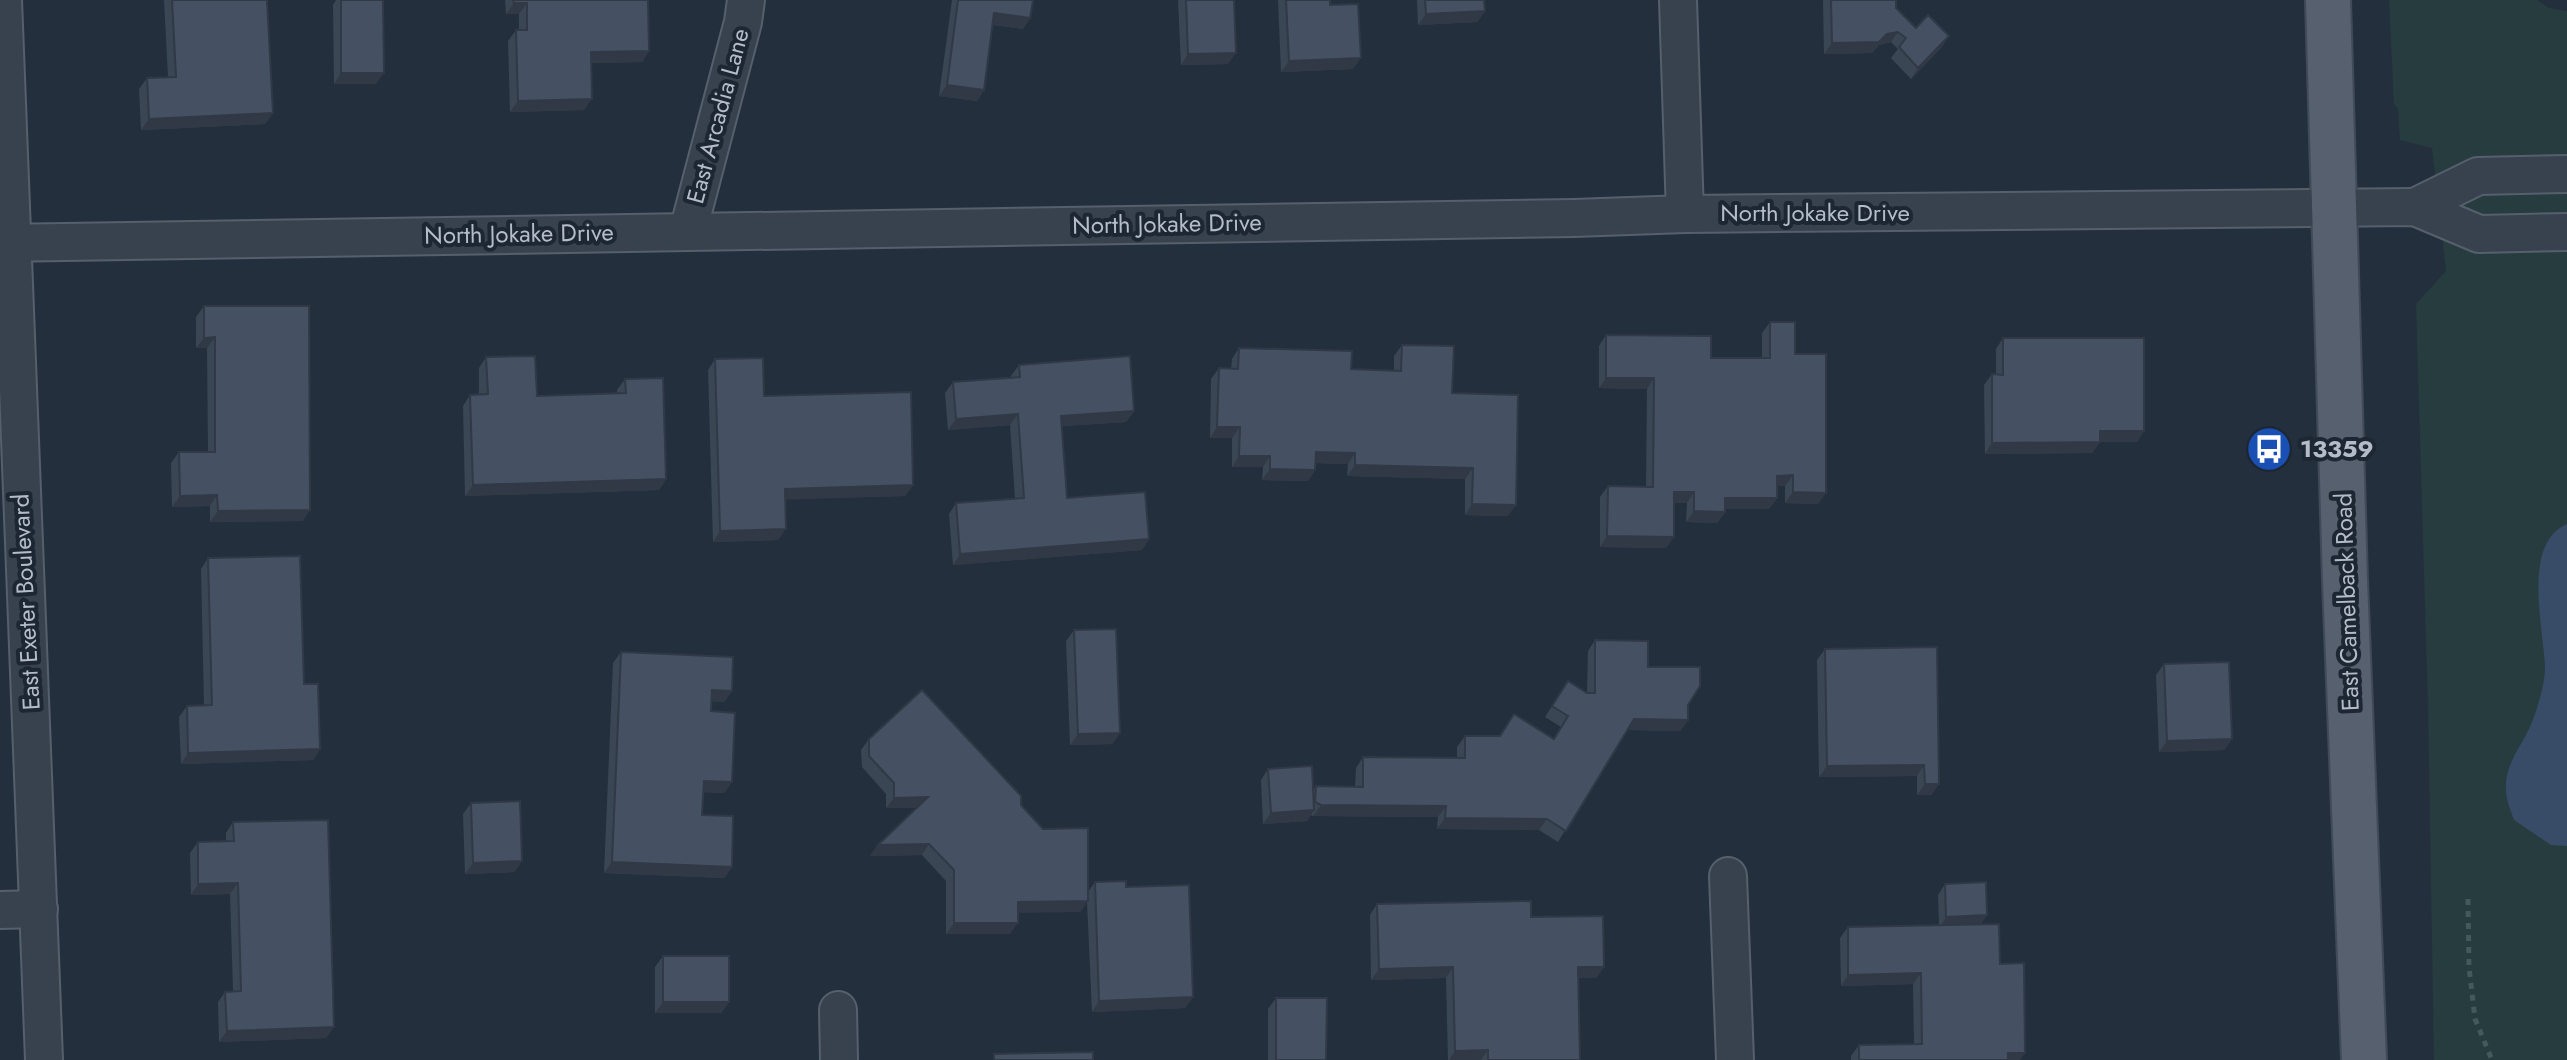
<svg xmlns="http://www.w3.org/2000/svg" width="2567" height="1060" viewBox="0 0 2567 1060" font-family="Jost,sans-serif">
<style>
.green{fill:#263c3f}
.water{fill:#394c67}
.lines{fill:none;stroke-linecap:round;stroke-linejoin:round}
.street-casing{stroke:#565f6c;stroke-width:40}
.primary-casing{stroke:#414a57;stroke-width:48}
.path{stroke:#44595c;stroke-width:5;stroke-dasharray:6 6;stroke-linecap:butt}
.street{stroke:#38414e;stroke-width:36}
.primary{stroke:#56606e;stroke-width:44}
.wall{fill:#3b4654}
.shaded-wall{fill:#303945}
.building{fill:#455162;stroke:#303945;stroke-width:2}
.labels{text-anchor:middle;stroke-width:8;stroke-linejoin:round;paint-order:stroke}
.street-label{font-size:24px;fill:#b4bcc9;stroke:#1d2633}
.poi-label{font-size:24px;font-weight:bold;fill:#b4bcc9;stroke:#1d2633;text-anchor:start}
</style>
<rect width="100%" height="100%" fill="#242f3e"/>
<polygon class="green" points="2389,0 2537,0 2549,8 2567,11 2567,1060 2434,1060 2428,708 2416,304 2446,271 2432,148 2400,140 2398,109 2394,104"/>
<path class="water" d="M2567,524V846L2551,845L2514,820C2511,811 2506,800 2506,790C2504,764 2523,745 2532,722C2538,707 2545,683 2545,668C2544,628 2521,544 2567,524Z"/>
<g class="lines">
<g class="street-casing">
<g id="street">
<polyline points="3,0 44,1060"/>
<polyline points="1678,0 1685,214"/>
<polyline points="2415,207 2478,176 2567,174"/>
<polyline points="688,231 743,22 746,0"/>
<polyline points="0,243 1574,218 1685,214 2415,207 2479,234 2567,232"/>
<polyline points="1728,876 1735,1060"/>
<polyline points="0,910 39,909"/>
<polyline points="838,1010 839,1060"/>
</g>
</g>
<g class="primary-casing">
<polyline id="primary" points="2328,0 2345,581 2364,1060"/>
</g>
<polyline class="path" points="2468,899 2469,967 2475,1019 2492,1060"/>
<use href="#street" class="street"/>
<use href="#primary" class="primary"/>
</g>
<g class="wall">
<polygon points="164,0 267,0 273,113 265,124 141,130 139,89 147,78 168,77"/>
<polygon points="336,0 383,0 376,84 334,84 333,5"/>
<polygon points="505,0 648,0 649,51 642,62 591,63 584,110 510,112 508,41 516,30 519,30 519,14 506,14"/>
<polygon points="952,0 1033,0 1030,18 1023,29 993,25 984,90 977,101 939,96"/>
<polygon points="1178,0 1234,0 1228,64 1181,65"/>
<polygon points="1278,0 1330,0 1330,5 1353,69 1281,72"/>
<polygon points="1417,0 1484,0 1485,11 1477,22 1418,25"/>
<polygon points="1823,0 1896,0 1896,8 1916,28 1942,47 1911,79 1891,58 1898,49 1891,42 1879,45 1872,53 1824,54"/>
<polygon points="204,306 303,521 210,522 210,506 172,507 171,463 179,452 208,452 207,348 196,348 196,317"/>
<polygon points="1770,322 1795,354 1818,504 1785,503 1785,486 1777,486 1777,498 1769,509 1725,509 1725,512 1717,523 1686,522 1687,503 1674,503 1666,548 1600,547 1600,497 1608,486 1646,487 1647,389 1599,388 1599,346 1606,335 1711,358 1762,358 1762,333"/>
<polygon points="2003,338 2144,431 2137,442 2100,442 2092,453 1985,454 1984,385 1992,374 1996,375 1996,349"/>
<polygon points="1402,345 1452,393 1508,516 1465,515 1465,479 1347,476 1348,464 1315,463 1315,470 1308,481 1262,480 1263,467 1232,467 1232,438 1210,438 1211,379 1219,368 1231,369 1232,359 1239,348 1351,369 1394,370 1394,356"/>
<polygon points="486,357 537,396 617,393 617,390 625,379 666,479 659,490 465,496 463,406 470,395 479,395 479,368"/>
<polygon points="715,359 764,396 913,485 905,496 785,499 778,540 713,542 708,370"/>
<polygon points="1019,365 1134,411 1126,422 1062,426 1067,498 1149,539 1142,550 953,565 949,514 956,503 1015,498 1010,425 948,430 945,393 953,382 1011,377 1011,376"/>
<polygon points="2269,428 2272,456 2266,456 2265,434"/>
<polygon points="208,558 304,684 320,749 313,760 181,764 179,717 187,706 204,705 201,569"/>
<polygon points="1074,630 1120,733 1112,744 1070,745 1066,641"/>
<polygon points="1595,640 1648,667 1688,705 1688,720 1680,731 1627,730 1558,842 1539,830 1437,829 1438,817 1313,816 1311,815 1307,821 1263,824 1261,780 1268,769 1313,790 1316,786 1355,787 1356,768 1363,757 1457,758 1457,747 1465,736 1499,736 1514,714 1554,739 1561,727 1545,717 1568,681 1587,693 1588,651"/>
<polygon points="1937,647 1939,784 1931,795 1917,795 1917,776 1819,777 1817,660 1825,649"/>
<polygon points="621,652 732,691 724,702 712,701 711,711 732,782 724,793 704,792 702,815 732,867 724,878 604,873 613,663"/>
<polygon points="2164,664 2232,739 2224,750 2159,752 2156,675"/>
<polygon points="869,739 1021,805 1088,892 1095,882 1126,887 1193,997 1185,1008 1092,1012 1087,902 1080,912 1018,912 1010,934 946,934 946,881 922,855 870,856 878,845 916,808 886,808 886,794 862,767 861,750"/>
<polygon points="471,803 522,861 514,872 465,874 463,814"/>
<polygon points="233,822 334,1027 326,1038 219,1042 218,1002 225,992 233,991 230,894 191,895 190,853 198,842 226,841 226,833"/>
<polygon points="1945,884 1987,915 1981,924 2000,964 2020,1060 1851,1060 1851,1056 1859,1045 1914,1044 1913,984 1841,986 1840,938 1848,927 1939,925 1938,895"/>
<polygon points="1377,904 1531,917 1604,967 1596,978 1578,978 1580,1060 1448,1060 1446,978 1371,980 1370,915"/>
<polygon points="663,956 729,1002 721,1013 655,1013 655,967"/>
<polygon points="1276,998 1326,1060 1268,1060 1268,1009"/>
</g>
<g class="shaded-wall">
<polygon points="514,3 527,3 519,14 506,14"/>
<polygon points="1485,11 1477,22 1418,25 1426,14"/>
<polygon points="994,13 1030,18 1023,29 987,24"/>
<polygon points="1898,32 1891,42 1879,45 1872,53 1824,54 1832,43"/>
<polygon points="1949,36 1942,47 1911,79 1918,68"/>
<polygon points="649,51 642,62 583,63 591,52"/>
<polygon points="1236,53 1228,64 1181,65 1188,54"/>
<polygon points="1361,58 1353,69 1281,72 1289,61"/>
<polygon points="341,73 384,73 376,84 334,84"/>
<polygon points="947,85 984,90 977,101 939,96"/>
<polygon points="592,99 584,110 510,112 518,101"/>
<polygon points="273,113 265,124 141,130 149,119"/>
<polygon points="215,337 207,348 196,348 204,338"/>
<polygon points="1606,378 1654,378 1647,389 1599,388"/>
<polygon points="1134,411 1126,422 1053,427 1061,416"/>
<polygon points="1018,414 1010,425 948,430 956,419"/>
<polygon points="1217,427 1240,427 1232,438 1210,438"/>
<polygon points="2100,431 2144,431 2137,442 2092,442"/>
<polygon points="2100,442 2092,453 1985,454 1992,443"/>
<polygon points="2270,450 2276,450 2272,456 2266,456"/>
<polygon points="1316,452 1355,453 1348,464 1308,463"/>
<polygon points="1239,456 1270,456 1263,467 1232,467"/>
<polygon points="1355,465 1473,468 1465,479 1347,476"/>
<polygon points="1270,469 1315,470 1308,481 1262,480"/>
<polygon points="1793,475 1785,486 1770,486 1777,476"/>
<polygon points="666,479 659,490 465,496 473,485"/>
<polygon points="913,485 905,496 777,500 785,489"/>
<polygon points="1674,492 1694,492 1687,503 1666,503"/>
<polygon points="1793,492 1826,493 1818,504 1785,503"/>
<polygon points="217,495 210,506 172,507 180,496"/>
<polygon points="1725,498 1777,498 1769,509 1718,509"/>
<polygon points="1472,504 1516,505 1508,516 1465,515"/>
<polygon points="310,510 303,521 210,522 218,511"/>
<polygon points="1694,511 1725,512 1717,523 1686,522"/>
<polygon points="786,529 778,540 713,542 720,531"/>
<polygon points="1607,536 1674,537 1666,548 1600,547"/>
<polygon points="1149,539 1142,550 953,565 960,554"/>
<polygon points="712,690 732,691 724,702 705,701"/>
<polygon points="1634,719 1688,720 1680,731 1626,730"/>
<polygon points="1120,733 1112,744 1070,745 1078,734"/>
<polygon points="2232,739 2224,750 2159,752 2167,741"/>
<polygon points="320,749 313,760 181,764 188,753"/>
<polygon points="1924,765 1917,776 1819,777 1827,766"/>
<polygon points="704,781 732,782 724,793 697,792"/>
<polygon points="1925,784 1939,784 1931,795 1917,795"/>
<polygon points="928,797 920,808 886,808 894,798"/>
<polygon points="1321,805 1446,806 1438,817 1313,816"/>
<polygon points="1314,810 1307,821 1263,824 1271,813"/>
<polygon points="1445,818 1547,819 1539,830 1437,829"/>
<polygon points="929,844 922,855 870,856 878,845"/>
<polygon points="522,861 514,872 465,874 473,863"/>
<polygon points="612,862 732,867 724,878 604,873"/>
<polygon points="238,883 230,894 191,895 198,884"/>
<polygon points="1088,901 1080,912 1010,913 1018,902"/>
<polygon points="1987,915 1980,926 1939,928 1946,917"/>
<polygon points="954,923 1018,923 1010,934 946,934"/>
<polygon points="1453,967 1446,978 1371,980 1379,969"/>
<polygon points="1578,967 1604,967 1596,978 1570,978"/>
<polygon points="1921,973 1913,984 1841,986 1848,975"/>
<polygon points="1193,997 1185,1008 1092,1012 1099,1001"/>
<polygon points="663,1002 729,1002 721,1013 655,1013"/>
<polygon points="334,1027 326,1038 219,1042 227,1031"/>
<polygon points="1488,1050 1481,1060 1449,1060 1455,1051"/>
<polygon points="2008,1053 2025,1053 2020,1060 2004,1060"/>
</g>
<g class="building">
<polygon points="172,0 267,0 273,113 149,119 147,78 176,77"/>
<polygon points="341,0 383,0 384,73 341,73"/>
<polygon points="513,0 648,0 649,51 591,52 592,99 518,101 516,30 527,30 527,3 514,3"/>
<polygon points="958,0 1033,0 1030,18 994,13 984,90 947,85"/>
<polygon points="1186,0 1234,0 1236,53 1188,54"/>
<polygon points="1286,0 1330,0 1330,5 1358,4 1361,58 1289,61"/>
<polygon points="1425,0 1484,0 1485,11 1426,14"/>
<polygon points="1831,0 1896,0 1896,8 1916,28 1928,15 1949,36 1918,68 1899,47 1906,38 1898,32 1887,34 1879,42 1832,43"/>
<polygon points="204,306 309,306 310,510 218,511 217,495 180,496 179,452 215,452 215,337 204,338"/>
<polygon points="1770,322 1795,322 1795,354 1826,354 1826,493 1793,492 1793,475 1777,476 1777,498 1725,498 1725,512 1694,511 1694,492 1674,492 1674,537 1607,536 1608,486 1653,487 1654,378 1606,378 1606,335 1711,336 1711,358 1770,358"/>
<polygon points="2003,338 2144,338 2144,431 2100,431 2100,442 1992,443 1992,374 2003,375"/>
<polygon points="1402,345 1454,346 1452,393 1518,395 1516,505 1472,504 1473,468 1355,465 1355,453 1316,452 1315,470 1270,469 1270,456 1239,456 1240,427 1217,427 1219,368 1238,369 1239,348 1352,351 1351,369 1401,371"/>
<polygon points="535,356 537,396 626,393 625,379 663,378 666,479 473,485 470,395 488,394 486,357"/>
<polygon points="1130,356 1134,411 1061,416 1067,498 1145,492 1149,539 960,554 956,503 1024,498 1018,414 956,419 953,382 1020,377 1019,365"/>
<polygon points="763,358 764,396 911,392 913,485 785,489 786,529 720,531 715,359"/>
<polygon points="2269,428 2275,428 2276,450 2270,450"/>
<polygon points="300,556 304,684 318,684 320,749 188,753 187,706 212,705 208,558"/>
<polygon points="1116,629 1120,733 1078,734 1074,630"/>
<polygon points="1595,640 1648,641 1648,667 1700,667 1700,686 1688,705 1688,720 1634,719 1566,831 1547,819 1445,818 1446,806 1321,805 1315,802 1316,786 1363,787 1363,757 1465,758 1465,736 1500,736 1514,714 1554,739 1568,716 1552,706 1568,681 1587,693 1595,693"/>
<polygon points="1937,647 1939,784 1925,784 1924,765 1827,766 1825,649"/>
<polygon points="621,652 733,657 732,691 712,690 711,711 735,713 732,782 704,781 702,815 733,816 732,867 612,862"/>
<polygon points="2229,662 2232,739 2167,741 2164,664"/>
<polygon points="922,690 1021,796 1021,805 1043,829 1088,828 1088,901 1018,902 1018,923 954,923 954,870 929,844 878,845 928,797 894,798 894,783 869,756 869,739"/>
<polygon points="1312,766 1314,810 1271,813 1268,769"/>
<polygon points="520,801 522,861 473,863 471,803"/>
<polygon points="328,820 334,1027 227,1031 225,992 241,991 238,883 198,884 198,842 234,841 233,822"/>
<polygon points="1126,881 1126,887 1189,885 1193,997 1099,1001 1095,882"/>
<polygon points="1986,882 1987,915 1946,917 1945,884"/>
<polygon points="1531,901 1531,917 1603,916 1604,967 1578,967 1580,1060 1488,1060 1488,1050 1455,1051 1453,967 1379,969 1377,904"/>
<polygon points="1999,924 2000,964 2024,963 2025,1053 2008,1053 2008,1060 1859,1060 1859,1045 1922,1044 1921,973 1848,975 1848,927"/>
<rect x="663" y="956" width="66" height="46"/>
<polygon points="1276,998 1327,998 1326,1060 1276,1060"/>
<polygon points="1093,1052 1093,1060 994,1060 994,1054"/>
</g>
<defs>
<g id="bus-disc" transform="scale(2.3)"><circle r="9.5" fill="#1a4fb4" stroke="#1d2633"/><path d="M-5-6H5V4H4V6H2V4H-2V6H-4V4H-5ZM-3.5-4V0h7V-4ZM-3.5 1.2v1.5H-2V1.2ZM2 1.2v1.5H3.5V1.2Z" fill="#fff"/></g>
</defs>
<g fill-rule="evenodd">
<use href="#bus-disc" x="2269" y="449"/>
</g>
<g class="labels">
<g class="street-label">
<text transform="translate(718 116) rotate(-75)" y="8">East Arcadia Lane</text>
<text x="1815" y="221">North Jokake Drive</text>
<text transform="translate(1167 224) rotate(-1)" y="8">North Jokake Drive</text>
<text transform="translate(519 234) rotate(-1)" y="8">North Jokake Drive</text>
<text transform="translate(26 602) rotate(-93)" y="8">East Exeter Boulevard</text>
<text transform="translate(2347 602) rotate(-92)" y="8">East Camelback Road</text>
</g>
<g class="poi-label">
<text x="2300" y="457">13359</text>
</g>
</g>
</svg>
